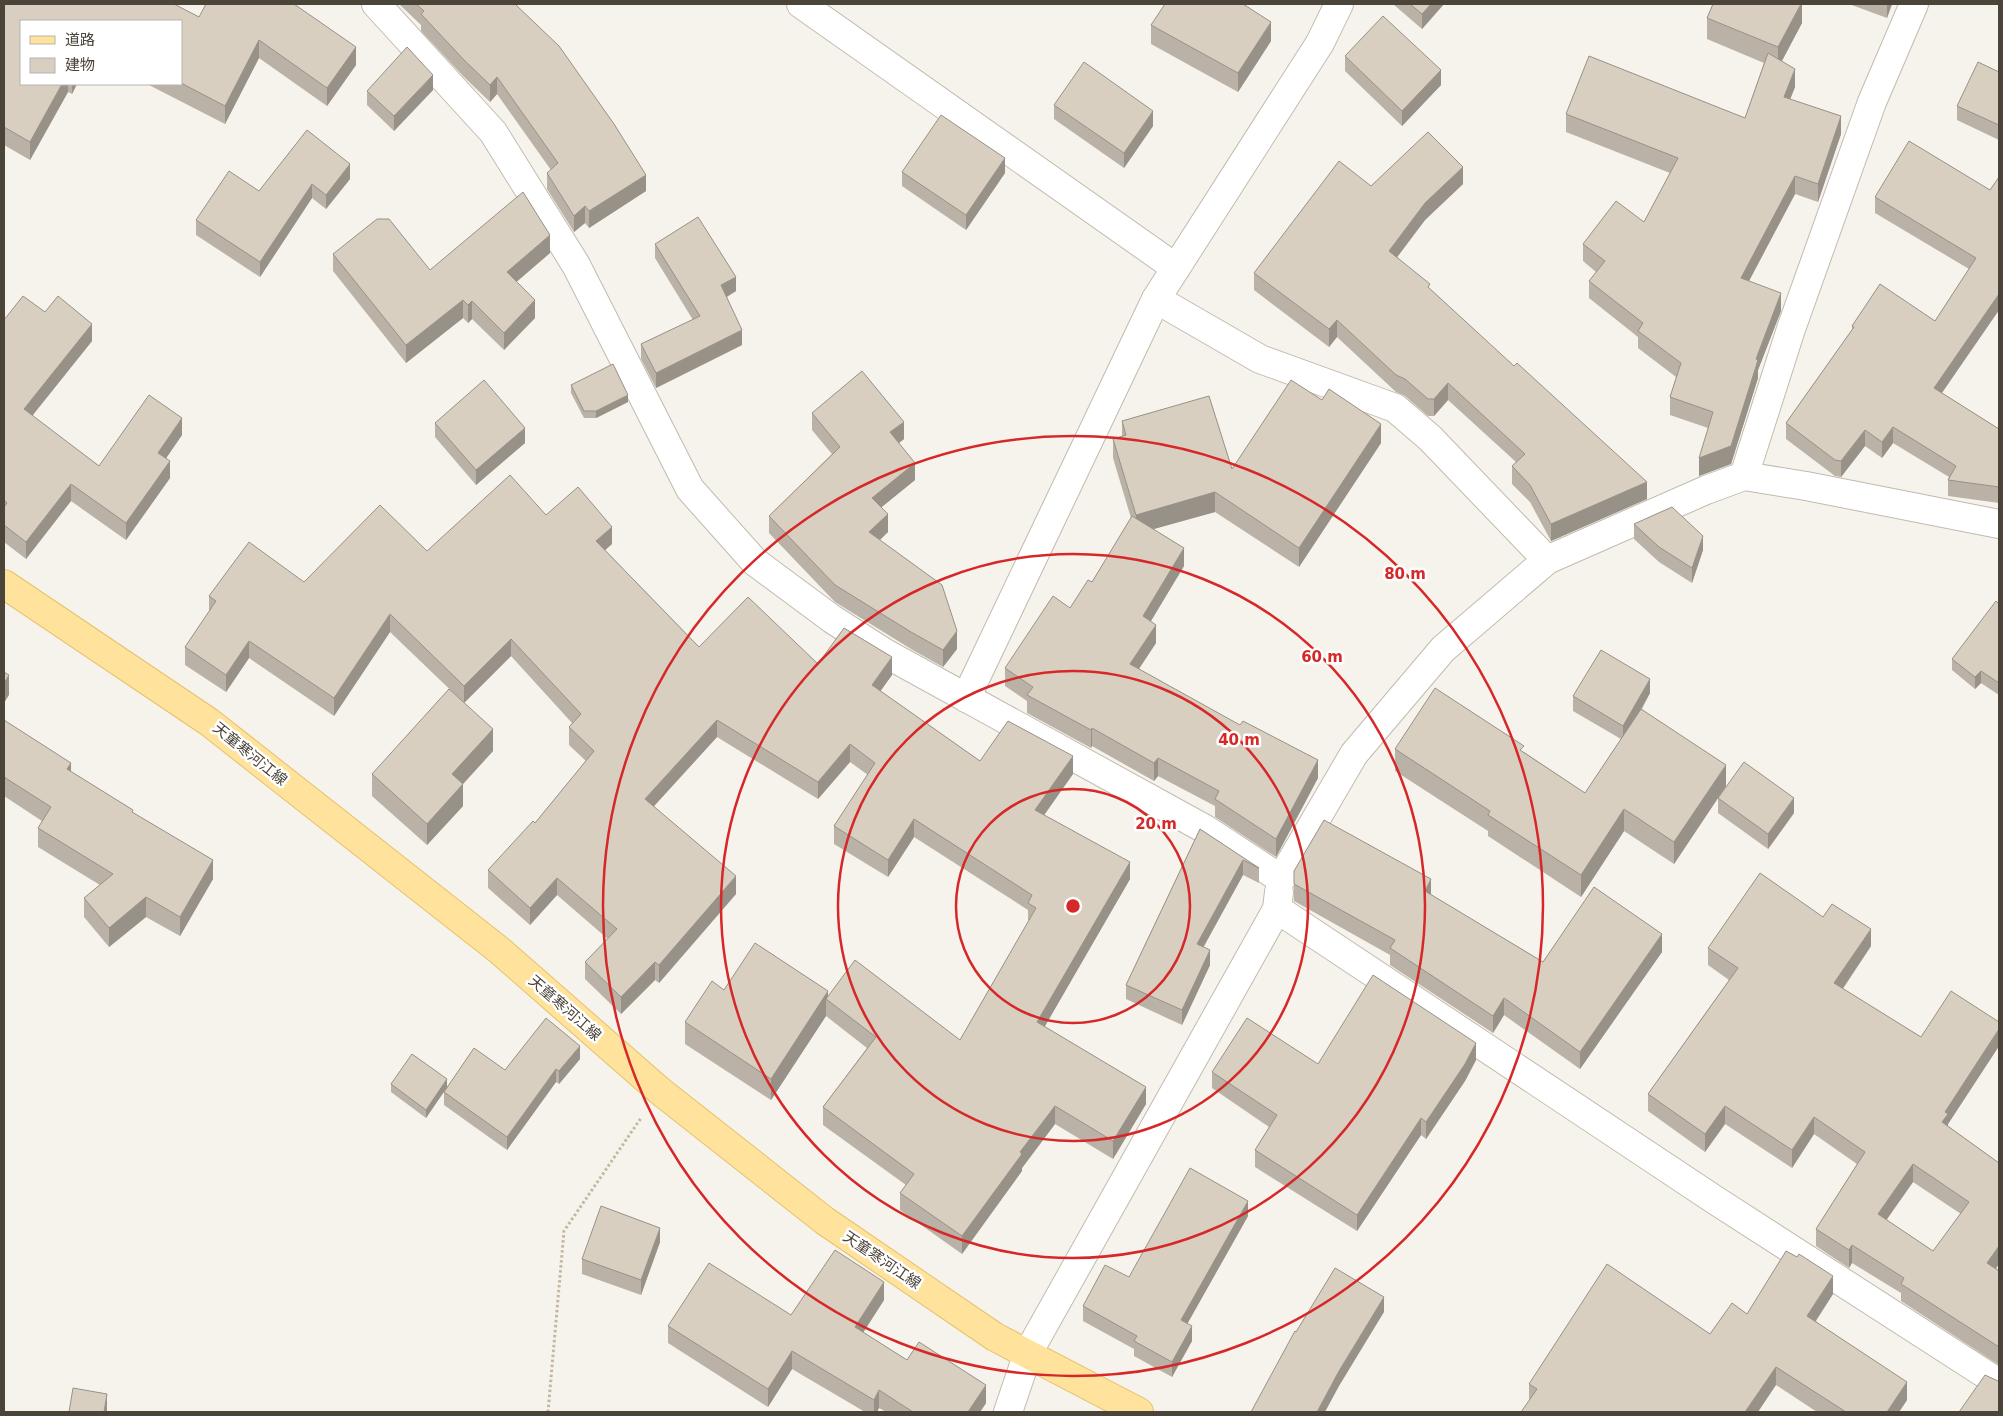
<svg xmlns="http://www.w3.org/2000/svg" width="2003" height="1416" viewBox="0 0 2003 1416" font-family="'DejaVu Sans','Noto Sans JP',sans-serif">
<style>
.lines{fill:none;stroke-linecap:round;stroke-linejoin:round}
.minor-casing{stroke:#c2bbae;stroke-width:30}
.major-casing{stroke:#e6c16a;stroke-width:30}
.path{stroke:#c4b79f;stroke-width:3;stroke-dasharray:2.5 2.5;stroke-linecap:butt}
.minor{stroke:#fff;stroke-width:28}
.major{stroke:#ffe39c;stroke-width:28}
.wall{fill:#bab2a6;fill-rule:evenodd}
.shaded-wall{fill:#979187}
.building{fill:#d8cfc1;stroke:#979187;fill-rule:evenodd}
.ring{fill:none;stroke:#d62828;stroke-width:2.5}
.labels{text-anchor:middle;stroke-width:5;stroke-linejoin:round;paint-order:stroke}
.street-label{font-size:15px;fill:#4b4439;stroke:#fff}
.centre{fill:#d62828;stroke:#fff;stroke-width:2.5}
.ring-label{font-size:15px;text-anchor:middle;font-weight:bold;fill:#d62828;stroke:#fff;stroke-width:5;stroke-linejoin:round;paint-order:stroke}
</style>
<rect width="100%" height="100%" fill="#f6f3ec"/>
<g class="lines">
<g class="minor-casing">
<g id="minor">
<polyline points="376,4 493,132 576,265 690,489 755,562 832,619 885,653 1205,829 1281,879 1354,754 1443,649 1547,560 1706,490 1744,476 1806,486 1999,524"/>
<polyline points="801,4 1176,268"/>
<polyline points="1156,299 1260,359 1395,408 1430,438 1547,560"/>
<polyline points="1744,476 1791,329 1872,102 1914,4"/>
<polyline points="966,698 1156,299 1320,43 1339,4"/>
<polyline points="1277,909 1715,1200 1999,1383"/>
<polyline points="1008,1412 1028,1353 1277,909 1279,892"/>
</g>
</g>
<g class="major-casing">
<polyline id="major" points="4,584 209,722 499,950 660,1091 825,1221 995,1337 1139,1412"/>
</g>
<polyline class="path" points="548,1412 564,1231 641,1118"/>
<use href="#minor" class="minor"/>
<use href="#major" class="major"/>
</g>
<g class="wall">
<polygon points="4,4 199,17 356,65 327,106 259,58 225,124 147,84 181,84 181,21 21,21 21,84 77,84 72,94 68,92 30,160 4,145"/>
<polygon points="399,4 515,4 646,191 589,228 585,223 574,232 547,189 547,173 551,170 497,94 490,102 464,77 421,31 421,25"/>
<polygon points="1393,4 1444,4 1422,29"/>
<polygon points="1802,4 1802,23 1782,61 1795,87 1790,99 1841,134 1818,202 1795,194 1749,281 1781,311 1758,370 1758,378 1731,464 1699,476 1708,428 1670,415 1670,397 1676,377 1638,348 1638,337 1589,298 1589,281 1596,272 1583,261 1583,244 1644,222 1670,173 1566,132 1566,114 1745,118 1764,63 1707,39 1707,18"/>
<polygon points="1849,4 1892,4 1887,18"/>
<polygon points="1151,25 1271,41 1238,92 1151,44"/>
<polygon points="1345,56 1441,85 1402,126 1345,71"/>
<polygon points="1999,72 1999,140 1957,120 1957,106"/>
<polygon points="433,90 394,131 367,105 367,91"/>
<polygon points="1054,105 1153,126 1124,168 1054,119"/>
<polygon points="902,172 1005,173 966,230 902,186"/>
<polygon points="1999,177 1999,311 1999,310 1942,393 1999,429 1999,503 1948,496 1948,480 1949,477 1893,443 1882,458 1865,446 1841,477 1835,476 1786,439 1786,423 1852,330 1852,326 1935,321 1969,269 1875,213 1875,197 1990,190"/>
<polygon points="350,179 326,209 312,198 260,277 196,235 196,220 259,191"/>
<polygon points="1463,184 1425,220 1397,257 1647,499 1551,541 1530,502 1512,484 1512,466 1516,462 1448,400 1434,416 1428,416 1405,396 1396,392 1337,337 1329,347 1254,290 1254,273 1371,186"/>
<polygon points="655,244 736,291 727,297 742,345 656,388 641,359 641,344 693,320 655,258"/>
<polygon points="550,253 516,282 535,318 504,350 472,319 468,323 463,318 406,363 333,271 333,254 430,270"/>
<polygon points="45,312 92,341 32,416 99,466 182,435 166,458 170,478 126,540 71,501 26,559 4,542 4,320"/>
<polygon points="571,385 628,402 596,418 584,418 571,393"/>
<polygon points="812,413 904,439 899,443 915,480 881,507 888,532 880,540 957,649 943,667 911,649 835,602 769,533 769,516 832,454 812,430"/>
<polygon points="1122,421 1232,469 1381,443 1299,567 1215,512 1153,529 1184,566 1151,621 1156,643 1139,669 1318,778 1276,857 1215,817 1215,806 1158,776 1154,781 1092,746 1091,748 1027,713 1027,701 1005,686 1005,668 1070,608 1092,582 1131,518 1113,458 1113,439 1122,437"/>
<polygon points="435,423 525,443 476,485 435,437"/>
<polygon points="546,515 612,544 605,550 699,647 892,675 880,691 980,761 1073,774 1044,815 1130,879 1044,1027 1146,1104 1113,1159 1055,1124 1022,1168 1022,1171 962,1254 900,1210 900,1193 906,1185 823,1125 823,1107 867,1048 826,1016 771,1100 685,1044 685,1022 724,990 828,996 960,1040 1029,921 1028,920 1028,910 914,837 888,877 834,844 834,826 868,775 850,762 818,799 717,737 654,806 736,894 659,983 655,980 621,1014 585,979 585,962 608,939 557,895 530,925 488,888 488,870 535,823 586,761 569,745 569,727 572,723 511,656 464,703 390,632 334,716 249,658 226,692 185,665 185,647 209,613 209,596 304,582 427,551"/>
<polygon points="1634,524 1703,550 1692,583 1659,562 1634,539"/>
<polygon points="1999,604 1999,695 1981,683 1975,689 1952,670 1952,659"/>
<polygon points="1650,693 1642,709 1726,786 1674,864 1624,831 1581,897 1488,836 1488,831 1395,771 1395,749 1524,752 1585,793 1621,739 1573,711 1573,696"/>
<polygon points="4,720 71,772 133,813 213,879 180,936 146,917 109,947 84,917 84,898 100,885 38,847 38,828 42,821 4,796"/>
<polygon points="493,751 463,784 463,806 427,845 372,796 372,774"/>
<polygon points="1718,798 1794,813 1768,849 1718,813"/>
<polygon points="1200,829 1259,868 1259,883 1243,875 1203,947 1210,965 1182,1025 1126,999 1126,985"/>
<polygon points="1294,871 1431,895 1543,962 1662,952 1580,1069 1504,1015 1493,1033 1390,965 1390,955 1294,901"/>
<path d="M1823,917L1871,946L1843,989L1921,1037L1999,1046L1948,1124V1126L1999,1163V1264L1996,1268L1999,1271V1365L1901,1301V1293L1852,1263L1849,1268L1816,1246V1229L1857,1164L1814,1134L1792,1168L1725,1124L1705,1152L1648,1111V1094L1729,980L1708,965V948ZM1913,1182L1961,1214L1933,1251L1886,1220Z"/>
<polygon points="580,1059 559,1084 556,1082 507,1150 444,1105 444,1092 426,1118 391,1092 391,1084 447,1086 505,1070"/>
<polygon points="1476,1060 1465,1081 1426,1139 1421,1135 1357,1231 1255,1167 1255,1150 1269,1127 1212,1088 1212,1072 1318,1064"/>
<polygon points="1248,1216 1187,1324 1192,1341 1172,1377 1134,1356 1134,1349 1083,1321 1083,1306 1129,1277"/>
<polygon points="660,1242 641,1295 582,1274 582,1259"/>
<polygon points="1833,1294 1816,1321 1907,1400 1899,1412 1817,1412 1776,1385 1529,1400 1529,1384 1710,1334 1747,1314"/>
<polygon points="884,1300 863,1333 907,1360 986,1403 980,1412 886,1412 879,1408 877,1412 865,1412 792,1369 768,1407 668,1343 668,1326 791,1315"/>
</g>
<g class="shaded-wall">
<polygon points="1431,4 1444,4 1422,29 1422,14"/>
<polygon points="1801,4 1802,4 1802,23 1778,68 1778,47"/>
<polygon points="1887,4 1892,4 1887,18"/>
<polygon points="1271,22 1271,41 1238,92 1238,73"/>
<polygon points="259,40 259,58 225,124 225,106"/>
<polygon points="356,47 356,65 327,106 327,88"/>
<polygon points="1795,69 1795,87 1784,115 1784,97"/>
<polygon points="1441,70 1441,85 1402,126 1402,111"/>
<polygon points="433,75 433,90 394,131 394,116"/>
<polygon points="497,77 497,94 490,102 490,85"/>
<polygon points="62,84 68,84 68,92 30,160 30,142"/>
<polygon points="72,84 77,84 72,94"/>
<polygon points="1153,111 1153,126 1124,168 1124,153"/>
<polygon points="1841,116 1841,134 1818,202 1818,184"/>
<polygon points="1005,158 1005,173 966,230 966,215"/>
<polygon points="350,164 350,179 326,209 326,195"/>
<polygon points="1463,167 1463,184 1425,220 1389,268 1389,251 1425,203"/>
<polygon points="646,175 646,191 589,228 589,211"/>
<polygon points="1795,176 1795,194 1741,296 1741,278"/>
<polygon points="312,184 312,198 260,277 260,262"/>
<polygon points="585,206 585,223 574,232 574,216"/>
<polygon points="550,235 550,253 507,290 507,272"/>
<polygon points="736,277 736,291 721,300 721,285"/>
<polygon points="1781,293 1781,311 1758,370 1758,378 1731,464 1699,476 1699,458 1756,359"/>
<polygon points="1999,294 1999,310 1934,404 1934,388"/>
<polygon points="463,300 463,318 406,363 406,345"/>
<polygon points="535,300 535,318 504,350 504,333"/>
<polygon points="472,301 472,319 468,323 468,305"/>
<polygon points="1337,320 1337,337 1329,347 1329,329"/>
<polygon points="92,324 92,341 24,426 24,409"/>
<polygon points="742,330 742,345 656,388 656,373"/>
<polygon points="1448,383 1448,400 1434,416 1434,399"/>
<polygon points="628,395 628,402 596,418 596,411"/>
<polygon points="182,418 182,435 158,470 158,453"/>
<polygon points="904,422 904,439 890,450 890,432"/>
<polygon points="1381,424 1381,443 1299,567 1299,548"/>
<polygon points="1893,427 1893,443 1882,458 1882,442"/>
<polygon points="525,428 525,443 476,485 476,470"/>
<polygon points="1865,430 1865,446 1841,477 1841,461"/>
<polygon points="170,461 170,478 126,540 126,523"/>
<polygon points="915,463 915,480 872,515 872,498"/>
<polygon points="1647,482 1647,499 1551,541 1551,524"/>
<polygon points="71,484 71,501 26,559 26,542"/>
<polygon points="1215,492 1215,512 1136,534 1136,515"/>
<polygon points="888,514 888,532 869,550 869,532"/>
<polygon points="612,527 612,544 596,558 596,541"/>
<polygon points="1703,536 1703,550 1692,583 1692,568"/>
<polygon points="1184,548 1184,566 1143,634 1143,616"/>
<polygon points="390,614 390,632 334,716 334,698"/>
<polygon points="1156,625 1156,643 1130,682 1130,664"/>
<polygon points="957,631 957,649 943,667 943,650"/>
<polygon points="511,639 511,656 464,703 464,686"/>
<polygon points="249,641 249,658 226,692 226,675"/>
<polygon points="892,657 892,675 872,703 872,685"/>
<polygon points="1981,671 1981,683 1975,689 1975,677"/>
<polygon points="9,675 9,695 4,703 4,683"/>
<polygon points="1650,679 1650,693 1623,740 1623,726"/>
<polygon points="717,720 717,737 645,816 645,799"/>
<polygon points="1092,728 1092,746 1091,748 1091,730"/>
<polygon points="493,729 493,751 452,796 452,774"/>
<polygon points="850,744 850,762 818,799 818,782"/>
<polygon points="1073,756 1073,774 1035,828 1035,810"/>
<polygon points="1158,758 1158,776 1154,781 1154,763"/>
<polygon points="1318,760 1318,778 1276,857 1276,839"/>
<polygon points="71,763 71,782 67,769"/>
<polygon points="1726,765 1726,786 1674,864 1674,842"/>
<polygon points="463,784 463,806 427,845 427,824"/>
<polygon points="1794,798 1794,813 1768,849 1768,834"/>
<polygon points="1624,809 1624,831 1581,897 1581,875"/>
<polygon points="914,819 914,837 888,877 888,860"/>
<polygon points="213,860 213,879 180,936 180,917"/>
<polygon points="1243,860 1243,875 1197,959 1197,944"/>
<polygon points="1130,862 1130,879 1037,1040 1037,1022"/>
<polygon points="736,876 736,894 659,983 659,965"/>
<polygon points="557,878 557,895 530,925 530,908"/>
<polygon points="1431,879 1431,896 1425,891"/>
<polygon points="146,897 146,917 109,947 109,928"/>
<polygon points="1871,929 1871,946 1834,1001 1834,983"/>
<polygon points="1662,934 1662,952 1580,1069 1580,1052"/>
<polygon points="1210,950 1210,965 1182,1025 1182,1010"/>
<polygon points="655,962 655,980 621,1014 621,997"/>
<polygon points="828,991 828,1001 826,999 826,1016 771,1100 771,1079"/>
<polygon points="1504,998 1504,1015 1493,1033 1493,1016"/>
<polygon points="1999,1029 1999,1046 1948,1124 1948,1132 1942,1122 1945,1112"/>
<polygon points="1476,1043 1476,1060 1465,1081 1426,1139 1426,1122"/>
<polygon points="580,1046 580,1059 559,1084 559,1071"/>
<polygon points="556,1069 556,1082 507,1150 507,1137"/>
<polygon points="447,1079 447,1087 426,1118 426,1110"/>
<polygon points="1146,1087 1146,1104 1113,1159 1113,1141"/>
<polygon points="1055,1106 1055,1124 1022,1168 1022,1171 962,1254 962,1236 1020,1152"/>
<polygon points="1725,1106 1725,1124 1705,1152 1705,1134"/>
<polygon points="1814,1117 1814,1134 1792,1168 1792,1150"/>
<polygon points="1421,1118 1421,1135 1357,1231 1357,1215"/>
<polygon points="1913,1164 1913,1182 1878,1232 1878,1214"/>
<polygon points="1248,1201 1248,1216 1181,1335 1181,1320"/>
<polygon points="660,1228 660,1242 641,1295 641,1280"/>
<polygon points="1852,1245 1852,1263 1849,1268 1849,1250"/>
<polygon points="1999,1246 1999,1264 1987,1281 1987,1263"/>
<polygon points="1833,1276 1833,1294 1807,1334 1807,1316"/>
<polygon points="884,1282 884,1300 855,1345 855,1327"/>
<polygon points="1384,1297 1384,1312 1339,1386 1325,1412 1317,1412 1339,1371"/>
<polygon points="1192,1326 1192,1341 1172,1377 1172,1362"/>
<polygon points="792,1351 792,1369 768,1407 768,1389"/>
<polygon points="1776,1367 1776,1385 1758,1412 1745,1412"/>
<polygon points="1907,1382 1907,1400 1899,1412 1887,1412"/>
<polygon points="986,1385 986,1403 980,1412 968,1412"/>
<polygon points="879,1390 879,1408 877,1412 874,1412 874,1400"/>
<polygon points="107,1394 107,1412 104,1412"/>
</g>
<g class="building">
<polygon points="4,4 174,4 199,17 206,4 294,4 356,47 327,88 259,40 225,106 181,83 181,21 21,21 21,84 62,84 30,142 4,127"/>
<polygon points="416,4 515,4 559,46 614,124 646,175 589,211 585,206 574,216 547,173 558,163 497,77 490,85 464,60 421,14 424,11"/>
<polygon points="1165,4 1243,4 1271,22 1238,73 1151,25"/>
<polygon points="1410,4 1431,4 1422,14"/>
<polygon points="1713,4 1801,4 1778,47 1707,18"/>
<polygon points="1383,16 1441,70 1402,111 1345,56"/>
<polygon points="407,47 433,75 394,116 367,91"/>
<polygon points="1768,53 1795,69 1784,97 1841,116 1818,184 1795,176 1741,278 1781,293 1756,359 1758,360 1731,446 1699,458 1713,412 1670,397 1681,363 1638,331 1643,323 1589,281 1605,261 1583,244 1616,201 1644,222 1678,158 1566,114 1589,56 1745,118"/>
<polygon points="1084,62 1153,111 1124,153 1054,105"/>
<polygon points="1978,62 1999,72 1999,125 1957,106"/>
<polygon points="941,115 1005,158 966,215 902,172"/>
<polygon points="307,130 350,164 326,195 312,184 260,262 196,220 229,171 259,191"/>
<polygon points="1428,132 1463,167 1425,203 1389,251 1430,284 1428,287 1514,366 1517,363 1647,482 1551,524 1530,485 1512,466 1525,454 1448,383 1434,399 1428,399 1405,379 1396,375 1337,320 1329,329 1254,273 1339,161 1371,186"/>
<polygon points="1909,141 1990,190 1999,177 1999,295 1999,294 1934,388 1999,429 1999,487 1948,480 1956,466 1893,427 1882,442 1865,430 1841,461 1835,460 1786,423 1854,327 1852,326 1880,284 1935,321 1976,258 1875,197"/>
<polygon points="523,192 550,235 507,272 535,300 504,333 472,301 468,305 463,300 406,345 333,254 377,219 389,219 430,270"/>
<polygon points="698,217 736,277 721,285 742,330 656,373 641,344 700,316 655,244"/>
<polygon points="23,296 45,312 58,296 92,324 24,409 99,466 149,395 182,418 158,453 170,461 126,523 71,484 26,542 4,525 4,507 7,503 4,500 4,320"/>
<polygon points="613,364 628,395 596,411 584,411 571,385"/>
<polygon points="862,371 904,422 890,432 915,463 872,498 888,514 869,532 942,585 957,631 943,650 911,632 835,585 769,516 840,447 812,413"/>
<polygon points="484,380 525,428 476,470 435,423"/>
<polygon points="1291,380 1322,400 1329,389 1381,424 1299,548 1215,492 1136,515 1113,439 1126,435 1122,421 1209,396 1232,469"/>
<polygon points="510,475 546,515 578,487 612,527 596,541 699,647 748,597 818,664 844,628 892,657 872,685 980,761 1008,721 1073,756 1035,810 1130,862 1037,1022 1146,1087 1113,1141 1055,1106 1020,1152 1022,1154 962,1236 900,1193 914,1174 823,1107 876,1037 826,999 855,960 960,1040 1036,908 1028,903 1032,895 914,819 888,860 834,826 875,763 850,744 818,782 717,720 645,799 736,876 659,965 655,962 621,997 585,962 617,929 557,878 530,908 488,870 533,821 535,823 594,751 569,727 581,714 511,639 464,686 390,614 334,698 249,641 226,675 185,647 216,601 209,596 249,542 304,582 380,505 427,551"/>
<polygon points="1672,507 1703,536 1692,568 1659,547 1634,524"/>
<polygon points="1132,516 1184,548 1143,616 1156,625 1130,664 1240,725 1243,721 1318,760 1276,839 1215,799 1219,791 1158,758 1154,763 1092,728 1091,730 1027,695 1033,687 1005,668 1053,596 1070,608 1088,580 1092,582"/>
<polygon points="1996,601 1999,604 1999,683 1981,671 1975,677 1952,659"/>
<polygon points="1601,650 1650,679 1623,726 1573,696"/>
<polygon points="4,672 9,675 4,683"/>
<polygon points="1435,688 1524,746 1520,750 1585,793 1641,709 1726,765 1674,842 1624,809 1581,875 1488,815 1490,811 1395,749"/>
<polygon points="449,689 493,729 452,774 463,784 427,824 372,774"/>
<polygon points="4,720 71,763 67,769 133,810 132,812 213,860 180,917 146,897 109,928 84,898 113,874 38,828 51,807 4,777"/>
<polygon points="1744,762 1794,798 1768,834 1718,798"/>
<polygon points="1324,820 1431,879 1425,891 1543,962 1594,887 1662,934 1580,1052 1504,998 1493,1016 1390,948 1395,940 1294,884 1294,871"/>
<polygon points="1200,829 1259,868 1243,860 1197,944 1210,950 1182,1010 1126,985"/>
<path d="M1760,873L1823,917L1832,904L1871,929L1834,983L1921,1037L1951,991L1999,1022V1029L1945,1112L1948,1114L1942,1122L1999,1163V1246L1987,1263L1999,1271V1347L1901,1284L1904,1278L1852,1245L1849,1250L1816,1229L1865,1152L1814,1117L1792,1150L1725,1106L1705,1134L1648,1094L1738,968L1708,948ZM1913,1164L1969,1202L1933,1251L1878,1214Z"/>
<polygon points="755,943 828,991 771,1079 685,1022 712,981 724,990"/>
<polygon points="1373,975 1476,1043 1465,1064 1426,1122 1421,1118 1357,1215 1255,1150 1277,1115 1212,1072 1247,1018 1318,1064"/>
<polygon points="546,1018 580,1046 559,1071 556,1069 507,1137 444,1092 474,1048 505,1070"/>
<polygon points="412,1054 447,1079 426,1110 391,1084"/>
<polygon points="1190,1168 1248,1201 1181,1320 1192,1326 1172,1362 1134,1341 1137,1336 1083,1306 1105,1265 1129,1277"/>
<polygon points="601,1206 660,1228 641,1280 582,1259"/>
<polygon points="835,1250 884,1282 855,1327 907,1360 919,1342 986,1385 968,1412 913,1412 879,1390 874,1400 792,1351 768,1389 668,1326 709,1263 791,1315"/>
<polygon points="1786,1251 1797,1257 1799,1254 1833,1276 1807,1316 1907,1382 1887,1412 1846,1412 1776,1367 1745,1412 1521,1412 1537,1389 1529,1384 1607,1264 1710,1334 1732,1303 1747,1314"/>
<polygon points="1335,1268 1384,1297 1339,1371 1317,1412 1251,1412 1295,1331 1296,1332"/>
<polygon points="1985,1375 1998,1381 1999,1381 1999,1412 1959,1412"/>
<polygon points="73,1388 107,1394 104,1412 69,1412"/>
</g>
<g class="ring">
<circle cx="1073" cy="906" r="117"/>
<circle cx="1073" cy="906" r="235"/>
<circle cx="1073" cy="906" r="352"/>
<circle cx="1073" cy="906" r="470"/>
</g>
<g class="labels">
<g class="street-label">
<text transform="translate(250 754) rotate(39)" y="5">天童寒河江線</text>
<text transform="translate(565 1008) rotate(41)" y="5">天童寒河江線</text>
<text transform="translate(882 1260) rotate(34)" y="5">天童寒河江線</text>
</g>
</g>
<circle cx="1073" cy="906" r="8" class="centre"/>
<g class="ring-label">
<text x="1405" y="579">80 m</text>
<text x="1322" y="662">60 m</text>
<text x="1239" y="745">40 m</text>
<text x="1156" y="829">20 m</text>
</g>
<rect width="2003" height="1416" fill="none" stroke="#4b4439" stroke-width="10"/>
<rect x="20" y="20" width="162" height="65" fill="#ffffff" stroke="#b7b4b0"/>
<rect x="30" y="36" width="25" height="8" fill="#ffe39c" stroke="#b7b4b0"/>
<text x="65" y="45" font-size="15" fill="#4b4439">道路</text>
<rect x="30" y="58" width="25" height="15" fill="#d8cfc1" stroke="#b7b4b0"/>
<text x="65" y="70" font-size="15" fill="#4b4439">建物</text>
</svg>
